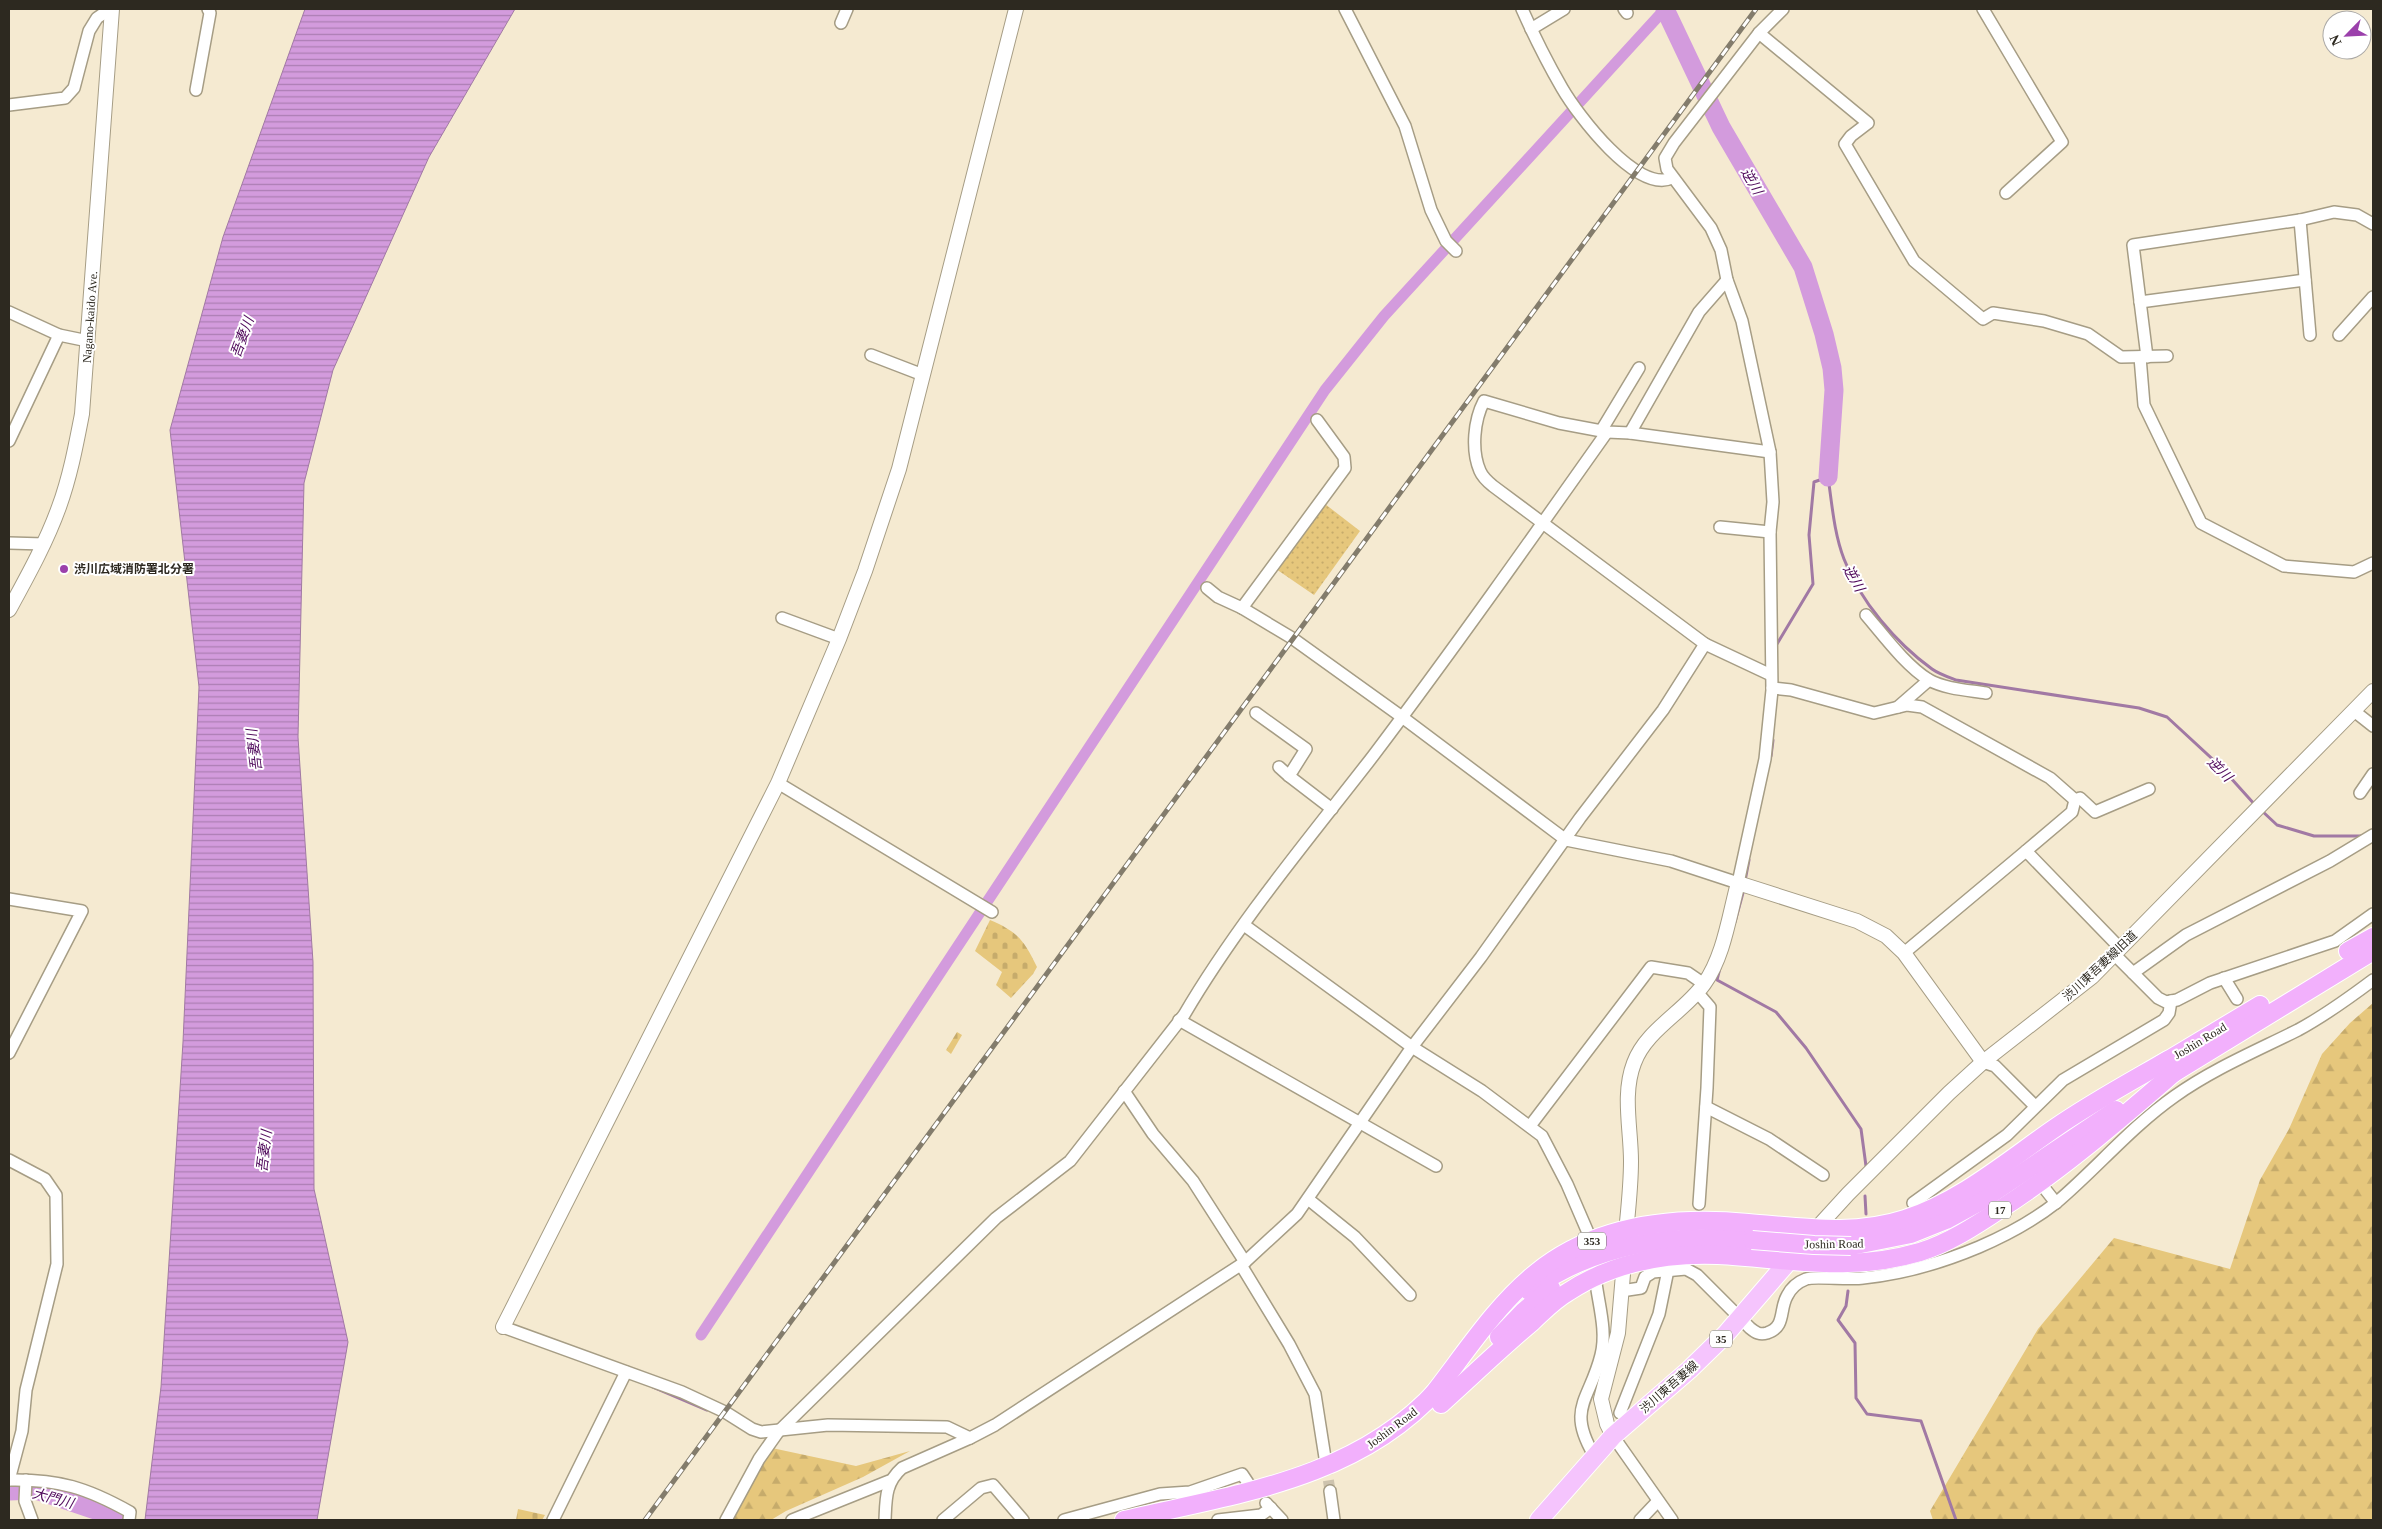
<svg xmlns="http://www.w3.org/2000/svg" width="2382" height="1529" viewBox="0 0 2382 1529" font-family="'Times New Roman','Noto Sans JP',serif">
<style>
.grass{fill:url(#grass-dots)}
.forest{fill:url(#forest-firs)}
.cemetery{fill:url(#cemetery-stones)}
.water{fill:url(#water-rules);stroke:#a179a4}
.lines{fill:none;stroke-linecap:round;stroke-linejoin:round}
.stream{stroke:#a179a4;stroke-width:3}
.canal{stroke:#d39bdd;stroke-width:11}
.river{stroke:#d39bdd;stroke-width:19}
.minor-tunnel{stroke:#cdc3ae;stroke-width:11;stroke-dasharray:11 5.5;stroke-linecap:butt}
.minor-casing{stroke:#a69d85;stroke-width:14}
.tertiary-casing{stroke:#a69d85;stroke-width:16}
.primary-casing{stroke:#fff;stroke-width:20}
.trunk-casing{stroke:#fff;stroke-width:20}
.minor{stroke:#fff;stroke-width:11}
.tertiary{stroke:#fff;stroke-width:14}
.primary{stroke:#f5c4fd;stroke-width:18}
.trunk{stroke:#f2b0fc;stroke-width:18}
.rail-casing{stroke:#837c6c;stroke-width:5}
.rail{stroke:#fff;stroke-width:3;stroke-dasharray:9;stroke-linecap:butt}
.trunk-bridge-casing{stroke:#fff;stroke-width:20;stroke-linecap:butt}
.trunk-bridge{stroke:#f2b0fc;stroke-width:18}
.poi-dot{fill:#9b40ab;stroke:#fff;stroke-width:2}
.labels{text-anchor:middle;stroke-width:4;stroke-linejoin:round;paint-order:stroke}
.shield{fill:#fff;stroke:#6c6963;stroke-width:1}
.shield-label{font-size:11px;font-weight:bold;fill:#2d2920}
.street-label{font-size:12px;fill:#2d2920;stroke:#fff}
.poi-label{font-size:12px;font-weight:bold;fill:#2d2920;stroke:#fff;text-anchor:start}
.water-label{font-size:14px;font-style:italic;fill:#4f095b;stroke:#fff}
</style>
<defs>
<pattern id="grass-dots" width="8" height="8" patternUnits="userSpaceOnUse" patternTransform="scale(1.25)"><rect width="8" height="8" fill="#e6c77c"/><path d="M2 2h.1M6 6h.1" fill="none" stroke="#c6ab6b" stroke-width="1.8" stroke-linecap="round"/></pattern>
<pattern id="forest-firs" width="22" height="20" patternUnits="userSpaceOnUse" patternTransform="scale(1.25)"><rect width="22" height="20" fill="#e6c77c"/><path d="M5 1l3.5 6h-7zM16 11l3.5 6h-7z" fill="#c6ab6b"/></pattern>
<pattern id="cemetery-stones" width="16" height="16" patternUnits="userSpaceOnUse" patternTransform="scale(1.25)"><rect width="16" height="16" fill="#e6c77c"/><path d="M2 7V4a2 2 0 0 1 4 0v3zM10 15v-3a2 2 0 0 1 4 0v3z" fill="#c6ab6b"/></pattern>
<pattern id="water-rules" width="6" height="5" patternUnits="userSpaceOnUse" patternTransform="scale(1.25)"><rect width="6" height="5" fill="#d39bdd"/><path d="M0 2.5h6" fill="none" stroke="#ac7eb3"/></pattern>
</defs>
<rect width="100%" height="100%" fill="#f5ead1"/>
<polygon class="grass" points="1325,504 1360,531 1314,595 1276,569"/>
<g class="forest">
<polygon points="2373,1003 2373,1520 1933,1520 1930,1511 2038,1329 2114,1238 2230,1269 2260,1180 2289,1129 2322,1054 2350,1023"/>
<polygon points="772,1448 856,1466 910,1451 863,1477 786,1511 771,1520 732,1520"/>
</g>
<g class="cemetery">
<path d="M990,920C1018,932 1024,940 1037,967L1033,974L1011,998L996,985L1002,972L975,951Z"/>
<polygon points="957,1032 962,1035 951,1054 946,1050"/>
<polygon points="518,1509 545,1515 542,1520 516,1520"/>
</g>
<polygon class="water" points="305,9 515,9 429,157 333,370 304,483 298,737 313,962 314,1189 348,1342 317,1520 145,1520 161,1387 183,1042 199,687 170,430 223,237"/>
<g class="lines">
<g class="stream">
<path d="M1777,644L1813,584L1809,535L1814,482L1828,477C1832,504 1834,533 1844,559C1860,601 1896,643 1932,669C1939,674 1948,677 1956,680L2139,708L2167,717L2220,766L2256,806"/>
<polyline points="1771,756 1773,740"/>
<polyline points="2261,810 2277,825 2314,836 2364,836"/>
<polyline points="1745,881 1749,860"/>
<polyline points="1735,922 1744,889"/>
<polyline points="1720,968 1717,980 1776,1012 1806,1048 1861,1129 1866,1166"/>
<polyline points="1865,1196 1866,1214"/>
<polyline points="1848,1291 1846,1306 1838,1320 1855,1343 1856,1398 1867,1414 1921,1421 1956,1520"/>
<polyline points="653,1387 707,1410"/>
</g>
<polyline class="canal" points="701,1335 1325,390 1384,316 1665,9"/>
<g class="river">
<polyline points="1665,9 1721,127 1803,267 1824,334 1832,368 1834,390 1828,477"/>
<polyline points="9,1491 36,1490 125,1520"/>
</g>
<polyline class="minor-tunnel" points="1326,1464 1330,1491"/>
<g class="minor-casing">
<g id="minor">
<polyline points="1345,9 1405,126 1431,210 1446,241 1456,251"/>
<path d="M1522,9C1534,36 1547,62 1562,88C1577,114 1637,194 1672,178"/>
<polyline points="1624,9 1627,13"/>
<polyline points="1983,9 2062,142 2006,193"/>
<polyline points="841,23 847,9"/>
<polyline points="1531,29 1564,9"/>
<polyline points="1759,33 1868,123 1851,136 1845,144 1914,261 1983,319 1993,313 2044,321 2088,334 2121,357 2167,356"/>
<polyline points="196,90 210,13 208,9"/>
<polyline points="9,105 65,98 74,88 89,31 97,18 110,9"/>
<polyline points="2300,220 2310,335"/>
<polyline points="2140,302 2305,280"/>
<polyline points="9,312 59,335 88,341"/>
<polyline points="2339,335 2373,297"/>
<polyline points="871,355 923,375"/>
<polyline points="2140,357 2144,405 2201,523 2284,566 2354,572 2373,563"/>
<polyline points="2147,357 2133,245 2300,220 2334,212 2357,215 2373,224"/>
<polyline points="1601,431 1639,368"/>
<polyline points="1630,433 1699,312 1727,280"/>
<polyline points="9,441 59,335"/>
<path d="M1770,452L1630,433L1607,432L1559,423L1484,401C1474,420 1471,450 1480,471C1483,478 1488,482 1493,486L1705,644L1771,675"/>
<polyline points="1720,527 1770,532"/>
<polyline points="9,543 44,544"/>
<polyline points="1207,588 1218,597 1242,608 1292,638 1402,717 1566,840 1671,861 1738,883 1765,759 1772,690 1770,532 1773,502 1770,452 1742,321 1727,280 1721,250 1711,228 1667,169 1665,158 1674,143 1759,33 1783,9"/>
<polyline points="1242,608 1345,468 1344,457 1317,420"/>
<path d="M1866,615C1884,636 1906,666 1929,680C1946,689 1967,690 1986,693"/>
<polyline points="782,618 839,639"/>
<polyline points="1772,688 1791,690 1874,713 1907,705 1922,707 2050,778 2075,800 2072,812 2026,851"/>
<polyline points="1898,707 1929,680"/>
<polyline points="2354,711 2373,726"/>
<polyline points="1256,713 1306,749 1289,776 1332,809"/>
<polyline points="1279,767 1289,776"/>
<polyline points="778,783 992,912"/>
<polyline points="2360,793 2373,774"/>
<polyline points="2075,800 2080,798 2095,812 2149,789"/>
<polyline points="9,899 82,911 9,1053"/>
<polyline points="1244,925 1412,1047 1482,1091 1542,1136 1567,1184 1589,1235"/>
<polyline points="1904,953 2026,851 2120,948"/>
<polyline points="2114,954 2158,998 2166,1002 2177,1000 2210,983 2335,941 2373,914"/>
<polyline points="2133,973 2186,935 2330,861 2373,835"/>
<polyline points="2224,978 2237,999"/>
<polyline points="1697,992 1710,1007 1707,1088 1699,1204"/>
<polyline points="1179,1020 1436,1166"/>
<polyline points="1983,1062 1995,1066 2035,1106"/>
<polyline points="1124,1091 1153,1134 1193,1181 1245,1262"/>
<polyline points="1706,1107 1769,1139 1823,1175"/>
<polyline points="1530,1126 1651,967 1688,973 1704,984"/>
<polyline points="9,1160 45,1179 56,1195 57,1264 26,1390 22,1431 9,1480"/>
<polyline points="2045,1189 2056,1203"/>
<polyline points="1308,1199 1355,1237 1410,1295"/>
<polyline points="1913,1203 2007,1135 2063,1080 2164,1020 2169,1013 2171,1001"/>
<polyline points="1241,1265 1289,1344 1315,1394 1326,1464"/>
<path d="M1621,1291L1641,1288L1645,1277L1653,1272L1686,1269L1697,1275L1750,1328C1756,1333 1760,1335 1767,1333C1786,1327 1779,1310 1787,1296C1791,1288 1798,1282 1806,1279C1813,1276 1850,1280 1863,1278C1903,1274 1941,1263 1979,1247C2007,1235 2033,1221 2057,1202C2097,1168 2131,1127 2175,1096C2213,1069 2256,1051 2298,1030C2324,1016 2349,998 2373,980"/>
<polyline points="503,1327 682,1392 725,1412 752,1429 761,1432 828,1425 947,1427 970,1438 995,1425 1245,1262 1297,1214 1412,1047 1481,957 1580,818 1663,710 1705,644"/>
<polyline points="1620,1413 1659,1314 1668,1270"/>
<polyline points="1613,1436 1672,1520"/>
<path d="M1594,1455C1566,1408 1590,1400 1601,1355C1607,1332 1599,1306 1596,1283"/>
<path d="M9,1480C59,1479 87,1488 130,1512L129,1520"/>
<polyline points="26,1480 25,1501 32,1520"/>
<polyline points="1330,1491 1334,1520"/>
<polyline points="1266,1503 1282,1520"/>
<polyline points="553,1520 626,1372"/>
<path d="M726,1520L759,1459L778,1432L996,1218L1070,1161L1184,1015C1238,923 1308,840 1373,756C1453,650 1530,541 1607,432"/>
<polyline points="792,1520 889,1481"/>
<path d="M885,1520C886,1499 885,1483 902,1468L970,1438"/>
<polyline points="943,1520 981,1488 993,1485 1023,1520"/>
<polyline points="1064,1520 1160,1494 1190,1492 1242,1474 1250,1486"/>
<polyline points="1218,1520 1261,1515 1271,1508"/>
<polyline points="1640,1520 1658,1501"/>
</g>
</g>
<g class="tertiary-casing">
<g id="tertiary">
<path d="M9,610C27,577 46,543 59,507C70,477 76,445 82,414L112,9"/>
<path d="M1627,1222C1629,1202 1631,1181 1631,1161C1631,1129 1622,1094 1634,1063C1646,1030 1684,1012 1704,984C1724,956 1729,916 1738,883L1857,921L1886,936L1904,953L1983,1062"/>
<polyline points="1816,1229 1848,1194 1949,1093 1983,1062 2092,977 2373,691"/>
<polyline points="503,1327 778,783 839,639 865,571 899,469 1016,9"/>
<polyline points="1613,1436 1607,1424 1601,1399 1618,1333 1623,1274"/>
</g>
</g>
<g class="primary-casing">
<polyline id="primary" points="1539,1520 1613,1436 1689,1370 1725,1335 1812,1234"/>
</g>
<g class="trunk-casing">
<g id="trunk">
<polyline points="2348,951 2373,937"/>
<polyline points="2160,1065 2260,1005"/>
<polyline points="2167,1077 2373,951"/>
<polyline points="1851,1246 1911,1234 1946,1220 1979,1202 2116,1110"/>
<path d="M1529,1291C1596,1243 1672,1233 1752,1240"/>
<polyline points="1499,1337 1524,1311 1551,1288"/>
<path d="M1431,1397C1464,1355 1495,1306 1536,1273C1595,1225 1674,1216 1748,1223C1801,1227 1853,1236 1905,1219C1961,1201 2007,1161 2055,1128C2091,1103 2130,1082 2168,1060"/>
<path d="M1441,1404C1471,1377 1501,1348 1532,1322C1544,1311 1554,1300 1568,1292C1612,1263 1666,1253 1718,1255C1791,1259 1848,1273 1920,1252C1949,1243 1975,1226 1999,1210C2062,1170 2119,1120 2176,1071"/>
<path d="M1124,1520C1236,1494 1357,1479 1438,1389"/>
</g>
</g>
<use href="#minor" class="minor"/>
<use href="#tertiary" class="tertiary"/>
<use href="#primary" class="primary"/>
<use href="#trunk" class="trunk"/>
<g class="rail-casing">
<polyline id="rail" points="645,1520 1756,9"/>
</g>
<use href="#rail" class="rail"/>
<g class="trunk-bridge-casing">
<polyline id="trunk-bridge" points="1752,1240 1814,1245 1851,1246"/>
</g>
<use href="#trunk-bridge" class="trunk-bridge"/>
</g>
<circle class="poi-dot" cx="64" cy="569" r="5"/>
<g class="labels">
<g class="shield">
<rect x="1989" y="1201.5" width="22" height="17" rx="4"/>
<rect x="1578" y="1232.5" width="28" height="17" rx="4"/>
<rect x="1710" y="1330.5" width="22" height="17" rx="4"/>
</g>
<g class="shield-label">
<text x="2000" y="1214">17</text>
<text x="1592" y="1245">353</text>
<text x="1721" y="1343">35</text>
</g>
<g class="street-label">
<text transform="translate(90 317) rotate(-86)" y="4">Nagano-kaido Ave.</text>
<text transform="translate(2100 966) rotate(-43)" y="4">渋川東吾妻線旧道</text>
<text transform="translate(2200 1041) rotate(-31)" y="4">Joshin Road</text>
<text transform="translate(1834 1244) rotate(-1)" y="4">Joshin Road</text>
<text transform="translate(1669 1387) rotate(-41)" y="4">渋川東吾妻線</text>
<text transform="translate(1392 1428) rotate(-37)" y="4">Joshin Road</text>
</g>
<g class="poi-label">
<text x="74" y="573">渋川広域消防署北分署</text>
</g>
<g class="water-label">
<text transform="translate(1752 181) rotate(60)" y="5">逆川</text>
<text transform="translate(242 337) rotate(-70)" y="5">吾妻川</text>
<text transform="translate(1854 578) rotate(61)" y="5">逆川</text>
<text transform="translate(254 750) rotate(-97)" y="5">吾妻川</text>
<text transform="translate(2220 769) rotate(45)" y="5">逆川</text>
<text transform="translate(264 1151) rotate(-83)" y="5">吾妻川</text>
<text transform="translate(53 1498) rotate(15)" y="5">大門川</text>
</g>
</g>
<rect width="2382" height="1529" fill="none" stroke="#2d2920" stroke-width="20"/>
<g transform="translate(2347 35) rotate(246)"><circle r="24" fill="#ffffff" stroke="#aba9a6"/>
<path d="M0-4L9 19L0 12L-9 19Z" fill="#9b40ab"/>
<text y="-8" font-size="14" font-weight="bold" text-anchor="middle" fill="#2d2920">N</text>
</g>
</svg>
